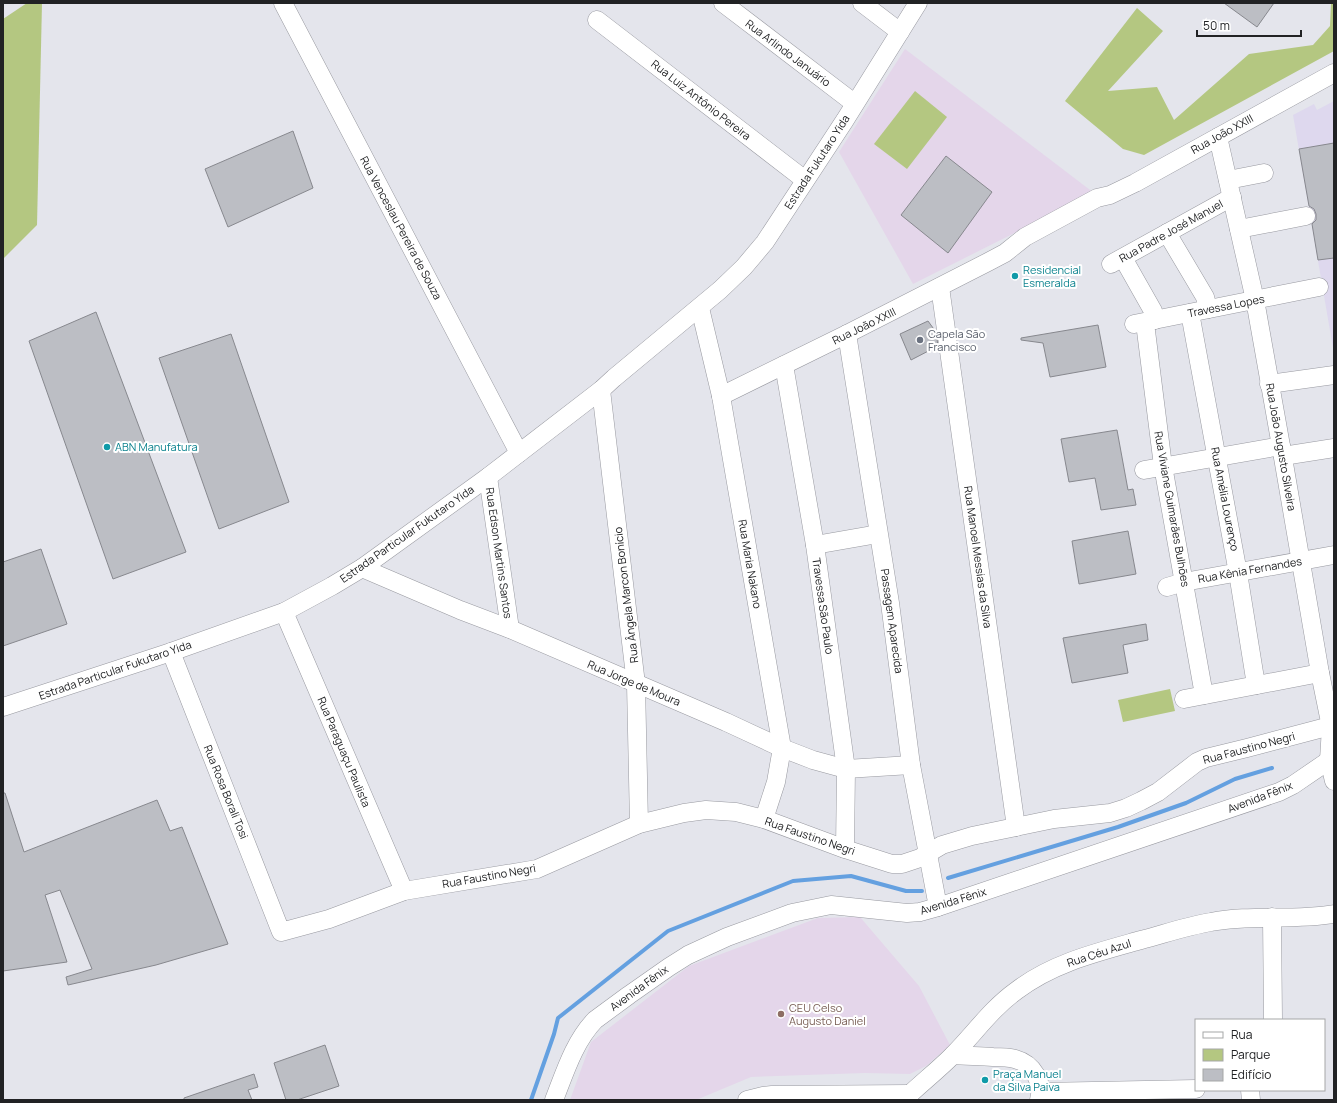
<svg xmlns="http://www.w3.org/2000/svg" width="1337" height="1103" viewBox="0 0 1337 1103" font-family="Manrope,sans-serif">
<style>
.industrial{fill:#ded8ee}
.education{fill:#e4d6ea}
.green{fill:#b4c781}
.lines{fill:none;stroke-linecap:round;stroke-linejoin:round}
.stream{stroke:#64a0e0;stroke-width:4}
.building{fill:#bcbec4;stroke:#87888e}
.minor-casing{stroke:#9899a0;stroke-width:19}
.minor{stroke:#fff;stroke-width:18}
.culture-dot{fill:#0f9aa8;stroke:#fff;stroke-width:1.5}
.worship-dot{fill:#6b7280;stroke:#fff;stroke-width:1.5}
.education-dot{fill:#8d6e63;stroke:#fff;stroke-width:1.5}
.labels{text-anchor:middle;stroke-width:4;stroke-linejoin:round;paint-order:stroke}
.street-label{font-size:11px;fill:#212224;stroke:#fff}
.culture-label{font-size:11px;fill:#0d838f;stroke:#fff;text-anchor:start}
.worship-label{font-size:11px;fill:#5b616d;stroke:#fff;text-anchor:start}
.education-label{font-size:11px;fill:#785e54;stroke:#fff;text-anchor:start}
</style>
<rect width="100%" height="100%" fill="#e4e5ec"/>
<polygon class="industrial" points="1334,101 1334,354 1293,115 1314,104 1317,110"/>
<g class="education">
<polygon points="905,49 1094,193 913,284 839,152"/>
<polygon points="860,917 919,986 950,1045 926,1066 910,1074 865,1073 751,1077 696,1100 570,1100 591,1042 689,966 818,918"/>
</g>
<g class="green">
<polygon points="27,3 42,3 37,225 3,259 3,19"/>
<polygon points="1331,3 1334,3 1334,51 1144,155 1123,149 1065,101 1137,8 1163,31 1108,91 1157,87 1174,120 1249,54 1313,45 1330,26"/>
<polygon points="915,91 947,117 907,169 874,144"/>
<polygon points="1170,689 1175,711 1123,722 1118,700"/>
</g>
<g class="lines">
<g class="stream">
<polyline points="948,878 1118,827 1186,803 1235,779 1272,768"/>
<polyline points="531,1100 554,1034 558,1018 668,931 793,881 851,876 906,891 922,891"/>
</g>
</g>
<g class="building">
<polygon points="1224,3 1274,3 1257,27"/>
<polygon points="293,131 313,188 228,227 205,169"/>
<polygon points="1334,143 1334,258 1318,260 1312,224 1316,220 1316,214 1314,209 1309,206 1299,149"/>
<polygon points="946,156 992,192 948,253 901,215"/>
<polygon points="96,312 186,552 113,579 29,341"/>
<polygon points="928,321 936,332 938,346 911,360 900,334"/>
<polygon points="1098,325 1106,367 1050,377 1043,343 1021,340 1021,338"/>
<polygon points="231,334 289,502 219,529 159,358"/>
<polygon points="1117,430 1128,490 1133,489 1136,505 1101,510 1095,478 1069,482 1061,439"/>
<polygon points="1128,531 1136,574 1079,584 1072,541"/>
<polygon points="41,549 67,624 3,646 3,562"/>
<polygon points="1146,624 1148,640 1123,645 1128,673 1072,683 1063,638"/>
<polygon points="3,793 5,793 24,852 157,800 170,831 182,827 228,944 156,965 68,985 66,977 92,969 60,890 45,895 67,962 3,971"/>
<polygon points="325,1045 339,1086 297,1100 286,1100 274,1063"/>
<polygon points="254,1074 258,1087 248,1090 252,1100 184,1100 184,1098"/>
</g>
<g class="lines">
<g class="minor-casing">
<g id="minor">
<polyline points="283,3 519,453"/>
<polyline points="723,3 854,103"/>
<polyline points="862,3 900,32"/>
<polyline points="597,20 805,180"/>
<polyline points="1218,137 1255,300 1281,446 1320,673 1331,727 1329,760 1334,781"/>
<polyline points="1228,180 1264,173"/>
<polyline points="1239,229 1306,216"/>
<polyline points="1167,233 1205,297 1208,309"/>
<polyline points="1123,258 1153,311 1155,320"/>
<polyline points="1111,264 1232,197"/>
<polyline points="940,287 1016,827"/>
<polyline points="700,308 721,396 782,748 776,782 764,819"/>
<polyline points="1190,313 1238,573 1256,685"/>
<polyline points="1145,323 1163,466 1204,695"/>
<polyline points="1134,324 1319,287"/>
<polyline points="847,334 890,603 911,765 938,907"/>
<polyline points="784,365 815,545 846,769 845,849"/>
<polyline points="1269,384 1334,375"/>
<polyline points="601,390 636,684 639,824"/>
<polyline points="721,396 847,334 988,262 1005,253 1025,237 1097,198 1110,195 1135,183 1334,73"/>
<polyline points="1283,456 1334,448"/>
<polyline points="1144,470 1281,446"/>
<polyline points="488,477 510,629"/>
<polyline points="815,545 878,534"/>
<polyline points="362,568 460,610 510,629 726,722 782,748 813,760 846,769 911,765"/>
<polyline points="1167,587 1184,582 1334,555"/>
<polyline points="284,612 404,891"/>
<polyline points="171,652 281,932 329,919 404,891 537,869 639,824 684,813 706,810 736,812 764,819 845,849 892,864 902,864 920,858 942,845 972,836 1054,819 1110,813 1126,808 1141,801 1158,792 1197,762 1206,758 1247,748 1334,725"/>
<polyline points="1184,699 1320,673"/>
<polyline points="3,707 171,652 284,612 332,586 362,568 488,477 601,390 614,378 720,290 744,267 765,242 845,120 918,3"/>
<polyline points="1272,917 1273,1020"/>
<path d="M953,1055C966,1056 980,1056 993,1057C1001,1057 1008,1057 1015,1059C1033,1064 1044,1082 1039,1100"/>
<polyline points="1250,1090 1251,1100"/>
<polyline points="1041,1092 1196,1089"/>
<path d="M910,1094C924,1081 939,1069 952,1056C974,1034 991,1009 1016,991C1052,963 1098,952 1141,940C1164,934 1187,926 1211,922C1251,914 1293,921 1334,914"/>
<path d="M554,1100C565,1072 574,1042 595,1020L629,995L669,967L688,955L727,937L792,913L831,905L907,913L920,912L938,907L1279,792L1293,785L1334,757"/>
<polyline points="747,1100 763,1096 772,1095 910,1094"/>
</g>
</g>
<use href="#minor" class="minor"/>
</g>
<g class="culture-dot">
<circle cx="1015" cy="276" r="4"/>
<circle cx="107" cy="447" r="4"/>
<circle cx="985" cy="1080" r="4"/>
</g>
<circle class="worship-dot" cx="920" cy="340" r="4"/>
<circle class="education-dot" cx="781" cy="1014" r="4"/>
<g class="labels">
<g class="street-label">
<text transform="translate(788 53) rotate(37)" y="4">Rua Arlindo Januário</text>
<text transform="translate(701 100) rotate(38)" y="4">Rua Luiz Antônio Pereira</text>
<text transform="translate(1222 134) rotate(-29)" y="4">Rua João XXIII</text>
<text transform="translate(817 162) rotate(-57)" y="4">Estrada Fukutaro Yida</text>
<text transform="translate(401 228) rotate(62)" y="4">Rua Venceslau Pereira de Souza</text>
<text transform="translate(1171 231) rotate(-29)" y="4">Rua Padre José Manuel</text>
<text transform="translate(1226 306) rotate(-11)" y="4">Travessa Lopes</text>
<text transform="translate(864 326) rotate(-26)" y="4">Rua João XXIII</text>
<text transform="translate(1281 447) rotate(80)" y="4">Rua João Augusto Silveira</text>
<text transform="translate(1225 499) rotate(79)" y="4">Rua Amélia Lourenço</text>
<text transform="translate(1172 509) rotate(80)" y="4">Rua Viviane Guimarães Bulhões</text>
<text transform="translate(407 534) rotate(-35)" y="4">Estrada Particular Fukutaro Yida</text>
<text transform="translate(499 553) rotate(82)" y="4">Rua Edson Martins Santos</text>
<text transform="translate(978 557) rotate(82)" y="4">Rua Manoel Messias da Silva</text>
<text transform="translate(750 564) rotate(80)" y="4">Rua Maria Nakano</text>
<text transform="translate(1250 570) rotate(-10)" y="4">Rua Kênia Fernandes</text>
<text transform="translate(626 595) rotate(-97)" y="4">Rua Ângela Marcon Bonício</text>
<text transform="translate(823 606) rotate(82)" y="4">Travessa São Paulo</text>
<text transform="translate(892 621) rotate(82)" y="4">Passagem Aparecida</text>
<text transform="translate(115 670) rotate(-19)" y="4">Estrada Particular Fukutaro Yida</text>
<text transform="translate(634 683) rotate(23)" y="4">Rua Jorge de Moura</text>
<text transform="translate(1249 748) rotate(-15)" y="4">Rua Faustino Negri</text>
<text transform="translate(344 752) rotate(67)" y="4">Rua Paraguaçu Paulista</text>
<text transform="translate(226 792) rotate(68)" y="4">Rua Rosa Borali Tosi</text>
<text transform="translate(1260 797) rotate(-21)" y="4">Avenida Fênix</text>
<text transform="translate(810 836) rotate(19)" y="4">Rua Faustino Negri</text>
<text transform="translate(489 876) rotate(-10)" y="4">Rua Faustino Negri</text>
<text transform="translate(953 901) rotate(-17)" y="4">Avenida Fênix</text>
<text transform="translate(1099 953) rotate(-18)" y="4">Rua Céu Azul</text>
<text transform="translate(639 988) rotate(-36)" y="4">Avenida Fênix</text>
</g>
<g class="culture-label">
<text x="1023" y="274">Residencial<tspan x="1023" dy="13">Esmeralda</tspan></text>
<text x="115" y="451">ABN Manufatura</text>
<text x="993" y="1078">Praça Manuel<tspan x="993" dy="13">da Silva Paiva</tspan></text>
</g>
<g class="worship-label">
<text x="928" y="338">Capela São<tspan x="928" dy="13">Francisco</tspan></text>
</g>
<g class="education-label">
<text x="789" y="1012">CEU Celso<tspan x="789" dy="13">Augusto Daniel</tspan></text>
</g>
</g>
<rect width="1337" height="1103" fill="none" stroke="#212224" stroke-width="8"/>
<rect x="1195" y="1019" width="130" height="72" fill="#ffffff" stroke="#a6a7a7"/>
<rect x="1203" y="1032" width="20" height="6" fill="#ffffff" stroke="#a6a7a7"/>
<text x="1231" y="1039" font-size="12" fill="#212224">Rua</text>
<rect x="1203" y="1049" width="20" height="12" fill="#b4c781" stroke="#a6a7a7"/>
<text x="1231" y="1059" font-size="12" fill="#212224">Parque</text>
<rect x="1203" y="1069" width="20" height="12" fill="#bcbec4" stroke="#a6a7a7"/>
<text x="1231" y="1079" font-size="12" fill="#212224">Edifício</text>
<path d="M1197 30v6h104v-6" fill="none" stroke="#212224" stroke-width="2"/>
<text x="1203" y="30" font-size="12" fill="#212224" stroke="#ffffff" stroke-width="3" paint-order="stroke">50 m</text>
</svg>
